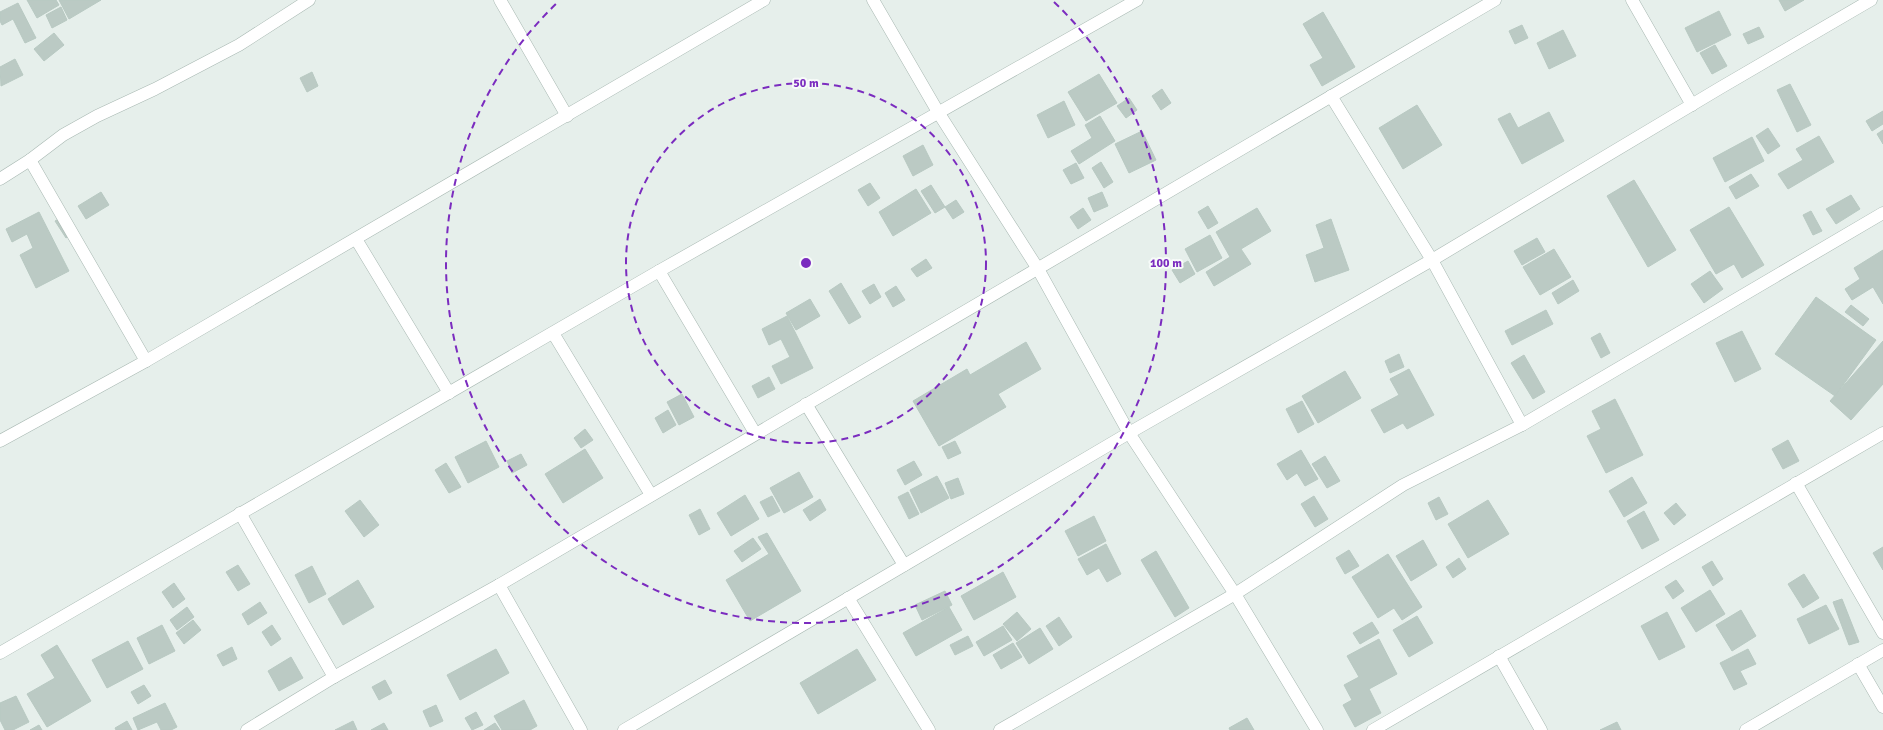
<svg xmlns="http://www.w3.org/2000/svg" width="1883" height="730" viewBox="0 0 1883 730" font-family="Signika,sans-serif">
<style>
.building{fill:#bbcac4;stroke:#b8c9c2}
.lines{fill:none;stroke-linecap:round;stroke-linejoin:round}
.minor-casing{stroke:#a8b8b2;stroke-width:13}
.minor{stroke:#fff;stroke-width:12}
.ring{fill:none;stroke:#7b2cbf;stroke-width:2;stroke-dasharray:7 5}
.centre{fill:#7b2cbf;stroke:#f7fbf9;stroke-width:2}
.ring-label{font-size:12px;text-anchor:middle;font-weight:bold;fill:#7b2cbf;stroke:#f7fbf9;stroke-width:4;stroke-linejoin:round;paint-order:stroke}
</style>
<rect width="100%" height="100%" fill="#e6efeb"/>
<g class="building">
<polygon points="27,0 56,0 59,5 37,18"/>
<polygon points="59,0 101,0 69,19"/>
<polygon points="1779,0 1804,0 1785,11"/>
<polygon points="18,3 36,38 25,43 13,19 2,25 0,21 0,12"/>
<polygon points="61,7 67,20 52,28 46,15"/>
<polygon points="1719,11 1731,35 1697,52 1685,28"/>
<polygon points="1323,12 1355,67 1322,86 1310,65 1323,58 1303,24"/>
<polygon points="1522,25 1528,38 1515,44 1509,31"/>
<polygon points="1759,27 1764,37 1748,44 1743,34"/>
<polygon points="1563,30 1576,56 1549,69 1537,43"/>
<polygon points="54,33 64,45 44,61 34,49"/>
<polygon points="1715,45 1727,66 1712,74 1700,53"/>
<polygon points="15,59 23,75 1,86 0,67"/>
<polygon points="312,72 318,86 307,92 300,78"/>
<polygon points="1099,74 1117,103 1086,121 1068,92"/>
<polygon points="1790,84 1811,125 1797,132 1777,90"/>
<polygon points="1162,89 1171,103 1161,110 1152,96"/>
<polygon points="1129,98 1137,110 1126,118 1117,106"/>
<polygon points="1064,101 1075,125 1048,138 1037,115"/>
<polygon points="1417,105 1442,145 1403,169 1379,128"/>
<polygon points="1883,111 1883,124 1872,131 1866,121"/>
<polygon points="1549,112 1564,141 1522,164 1498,119 1510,113 1518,128"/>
<polygon points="1100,116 1115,141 1079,164 1071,151 1092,138 1085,125"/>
<polygon points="1768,128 1780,146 1768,154 1756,136"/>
<polygon points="1883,130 1883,144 1877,134"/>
<polygon points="1142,131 1156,160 1129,173 1115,144"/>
<polygon points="1819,136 1834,162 1788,189 1778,174 1803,160 1796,149"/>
<polygon points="1752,137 1764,161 1725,182 1713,158"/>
<polygon points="923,145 933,165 913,176 903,156"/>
<polygon points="1101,162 1113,182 1104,188 1092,168"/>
<polygon points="1076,163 1084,178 1071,184 1063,170"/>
<polygon points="1751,174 1759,186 1736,199 1729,187"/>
<polygon points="1634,180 1676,250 1648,267 1607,196"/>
<polygon points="870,183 880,198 868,206 858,190"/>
<polygon points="931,185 945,207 935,213 921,191"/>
<polygon points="916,189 931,213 893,236 879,212"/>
<polygon points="101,192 109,205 86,219 78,206"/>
<polygon points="1102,192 1108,206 1094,212 1088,198"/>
<polygon points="1851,195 1860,209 1836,224 1826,209"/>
<polygon points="956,200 964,212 953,219 945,207"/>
<polygon points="1208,206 1218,223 1208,229 1198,212"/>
<polygon points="1729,207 1764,265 1742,278 1734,264 1716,274 1690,230"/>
<polygon points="1083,208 1091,220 1078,229 1070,217"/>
<polygon points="1257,208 1271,231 1241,249 1251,264 1214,286 1206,272 1230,257 1216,232"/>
<polygon points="1811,211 1822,231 1813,235 1803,215"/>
<polygon points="39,212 69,271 36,288 20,255 33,248 27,234 12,242 6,229"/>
<polygon points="62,217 73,233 66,238 55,221"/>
<polygon points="1331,219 1349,270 1315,282 1306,255 1324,248 1316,225"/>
<polygon points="1210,235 1222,258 1197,272 1185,249"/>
<polygon points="1537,238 1545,252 1522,265 1514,251"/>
<polygon points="1554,249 1571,277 1540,295 1523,267"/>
<polygon points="1883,250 1883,304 1873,287 1852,300 1845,289 1860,279 1854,268"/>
<polygon points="926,259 932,268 917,277 911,269"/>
<polygon points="1188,261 1195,274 1180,283 1172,270"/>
<polygon points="1710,271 1723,289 1704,303 1691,284"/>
<polygon points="1573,280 1579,291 1558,304 1552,293"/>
<polygon points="841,283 861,317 849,324 829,291"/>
<polygon points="874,284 881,297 870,304 862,291"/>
<polygon points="896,286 905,300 893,307 885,293"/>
<polygon points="1816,297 1876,340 1835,396 1775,354"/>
<polygon points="810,299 820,316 796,330 786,313"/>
<polygon points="1851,305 1869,319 1863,326 1845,312"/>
<polygon points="1546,310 1553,324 1512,345 1505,331"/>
<polygon points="787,316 813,368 781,384 772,366 790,357 781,339 769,345 762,329"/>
<polygon points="1742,331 1761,369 1735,382 1716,343"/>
<polygon points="1600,333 1610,353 1601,358 1591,338"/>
<polygon points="1883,341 1883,384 1851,420 1830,401"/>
<polygon points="1026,342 1041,369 998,394 1006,407 939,446 913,401 967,369 970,375"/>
<polygon points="1399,354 1404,367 1390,373 1385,361"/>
<polygon points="1524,355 1545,392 1533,399 1511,363"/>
<polygon points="1409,369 1434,415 1407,429 1403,423 1384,433 1371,410 1399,395 1390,379"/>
<polygon points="1345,371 1361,398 1318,423 1302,396"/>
<polygon points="769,377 775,389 758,398 752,386"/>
<polygon points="682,394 694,417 679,425 667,402"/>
<polygon points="1615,399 1643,455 1606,473 1587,436 1601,429 1592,411"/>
<polygon points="1302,401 1314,424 1298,433 1286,409"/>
<polygon points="668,410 676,425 663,433 655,418"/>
<polygon points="585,429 593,440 581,448 574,438"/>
<polygon points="1788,440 1799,461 1783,469 1772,449"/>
<polygon points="486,441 499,467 468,483 455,457"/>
<polygon points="955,441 961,453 948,459 942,447"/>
<polygon points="585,449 603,478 563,503 545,474"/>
<polygon points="1301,450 1318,479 1305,486 1297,473 1287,480 1277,464"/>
<polygon points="521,454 527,465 512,473 507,461"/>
<polygon points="1325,456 1340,481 1327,488 1312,464"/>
<polygon points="914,461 922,475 905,485 897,470"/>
<polygon points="446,463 461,487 449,493 435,470"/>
<polygon points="799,472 813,497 784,513 770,488"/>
<polygon points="937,476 949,498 921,513 910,490"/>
<polygon points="1632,477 1647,503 1624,517 1609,491"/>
<polygon points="958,478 964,494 951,499 945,483"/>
<polygon points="908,492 919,514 909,519 898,497"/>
<polygon points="745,495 759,519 731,536 717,513"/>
<polygon points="772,496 780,511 768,517 760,502"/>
<polygon points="1314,496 1328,519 1315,527 1301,504"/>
<polygon points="1439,497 1448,514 1436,520 1428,503"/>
<polygon points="820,499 826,510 810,521 803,510"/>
<polygon points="360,500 379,525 364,537 345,511"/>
<polygon points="1488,500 1509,534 1468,558 1448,524"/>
<polygon points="1676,503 1686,515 1674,525 1664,513"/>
<polygon points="700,509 710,529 699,535 689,515"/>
<polygon points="1644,511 1659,540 1642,549 1627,521"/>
<polygon points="1094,516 1106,541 1078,556 1065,531"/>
<polygon points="767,533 801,591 750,621 726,580 769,554 758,537"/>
<polygon points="753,538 761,549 742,562 734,551"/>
<polygon points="1423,540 1437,565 1411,581 1396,556"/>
<polygon points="1106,544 1121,574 1107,582 1099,568 1087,575 1078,559"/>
<polygon points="1883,547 1883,570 1873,553"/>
<polygon points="1349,550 1359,566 1345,574 1336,558"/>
<polygon points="1156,551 1189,608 1175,617 1141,560"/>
<polygon points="1388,554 1422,607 1402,620 1394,608 1378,618 1352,577"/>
<polygon points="1459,558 1466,569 1453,578 1446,567"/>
<polygon points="1712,561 1723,579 1713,586 1702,567"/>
<polygon points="238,565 250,584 238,591 226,572"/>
<polygon points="312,566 326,594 309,603 295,575"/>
<polygon points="1003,572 1016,597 974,620 961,596"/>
<polygon points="1804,574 1819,598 1803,608 1788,584"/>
<polygon points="358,580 374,607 343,625 328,599"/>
<polygon points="1676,580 1684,591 1673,599 1665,587"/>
<polygon points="174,583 185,599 173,608 162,592"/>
<polygon points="1710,590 1725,614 1696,632 1681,608"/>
<polygon points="945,591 952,605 922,620 915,605"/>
<polygon points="1842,599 1859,642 1849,645 1833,602"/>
<polygon points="260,602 267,613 248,625 242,614"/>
<polygon points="1826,605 1839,629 1809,644 1797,619"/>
<polygon points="187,607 194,617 177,630 170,620"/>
<polygon points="949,607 962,630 916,656 903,633"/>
<polygon points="1741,610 1756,636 1732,651 1716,625"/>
<polygon points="1017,612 1031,629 1017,641 1003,624"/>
<polygon points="1667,612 1685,647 1659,660 1641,626"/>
<polygon points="1417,616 1433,643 1409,657 1393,630"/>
<polygon points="1059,617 1072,637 1059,646 1046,626"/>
<polygon points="193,620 201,630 184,644 176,633"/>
<polygon points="1372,622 1379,633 1360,644 1353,633"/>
<polygon points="162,625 175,651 149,664 137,638"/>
<polygon points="272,625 281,639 271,646 262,632"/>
<polygon points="1003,626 1012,640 984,656 976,642"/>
<polygon points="1040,628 1053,649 1029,664 1016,643"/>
<polygon points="968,636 973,646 955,655 950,645"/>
<polygon points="1379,639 1397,674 1369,689 1381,713 1355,727 1343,705 1352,700 1344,685 1359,677 1347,656"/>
<polygon points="128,641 143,669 107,688 92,660"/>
<polygon points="1013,643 1022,657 1001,669 993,655"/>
<polygon points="57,645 91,701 47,727 27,694 55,678 41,655"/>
<polygon points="232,647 237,659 223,666 217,655"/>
<polygon points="496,649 509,673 460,700 447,675"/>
<polygon points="857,649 876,680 818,714 800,683"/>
<polygon points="1748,649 1756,664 1740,671 1747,684 1734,690 1720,663"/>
<polygon points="291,657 303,678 279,691 268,671"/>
<polygon points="385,680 392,693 379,700 372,687"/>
<polygon points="144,685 151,696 138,704 131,692"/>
<polygon points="16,696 29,722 13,730 5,730 0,720 0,703"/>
<polygon points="524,700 537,726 530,730 502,730 494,716"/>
<polygon points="165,703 177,727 171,730 161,730 157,722 138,730 133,718"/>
<polygon points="436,705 443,721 430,727 423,711"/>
<polygon points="476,712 483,725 472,730 465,718"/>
<polygon points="1247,718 1254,730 1230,730 1229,728"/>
<polygon points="127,721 132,730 116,730 115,728"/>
<polygon points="353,721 357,730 335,730"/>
<polygon points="1617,722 1621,730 1600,730"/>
<polygon points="384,723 388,730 371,730"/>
<polygon points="495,723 500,730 484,730"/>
<polygon points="39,725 42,730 30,730"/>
</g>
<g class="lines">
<g class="minor-casing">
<g id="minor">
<polyline points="500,0 567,116"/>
<polyline points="873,0 938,112 1038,269 1129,433 1235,594 1317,730"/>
<polyline points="1632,0 1692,105"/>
<polyline points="1331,96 1432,260 1522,425"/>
<polyline points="30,160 146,361"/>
<polyline points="0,179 30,160 63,135 97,116 155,89 239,45 309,0"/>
<polyline points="356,239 449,393"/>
<polyline points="659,271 755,433"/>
<polyline points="553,333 651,495"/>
<polyline points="806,404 904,565"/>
<polyline points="0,441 146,361 764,0"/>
<polyline points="1796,483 1883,633"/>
<polyline points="240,513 334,677"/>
<polyline points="499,585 581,730"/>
<polyline points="848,598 929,730"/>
<polyline points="0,653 659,271 1137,0"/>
<polyline points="1499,656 1541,730"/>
<polyline points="1858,664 1883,707"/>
<polyline points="247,730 334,677 499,585 1495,0"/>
<polyline points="624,730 1129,433 1432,260 1720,88 1871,0"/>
<polyline points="1000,730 1235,594 1403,485 1522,425 1883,213"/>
<polyline points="1373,730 1883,433"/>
<polyline points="1746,730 1883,650"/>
</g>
</g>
<use href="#minor" class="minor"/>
</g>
<g class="ring">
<circle cx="806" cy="263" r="180"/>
<path d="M1054 2A360 360 0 1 1 558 2"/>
</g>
<circle cx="806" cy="263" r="6" class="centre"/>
<g class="ring-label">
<text x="806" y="87">50 m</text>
<text x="1166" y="267">100 m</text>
</g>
</svg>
